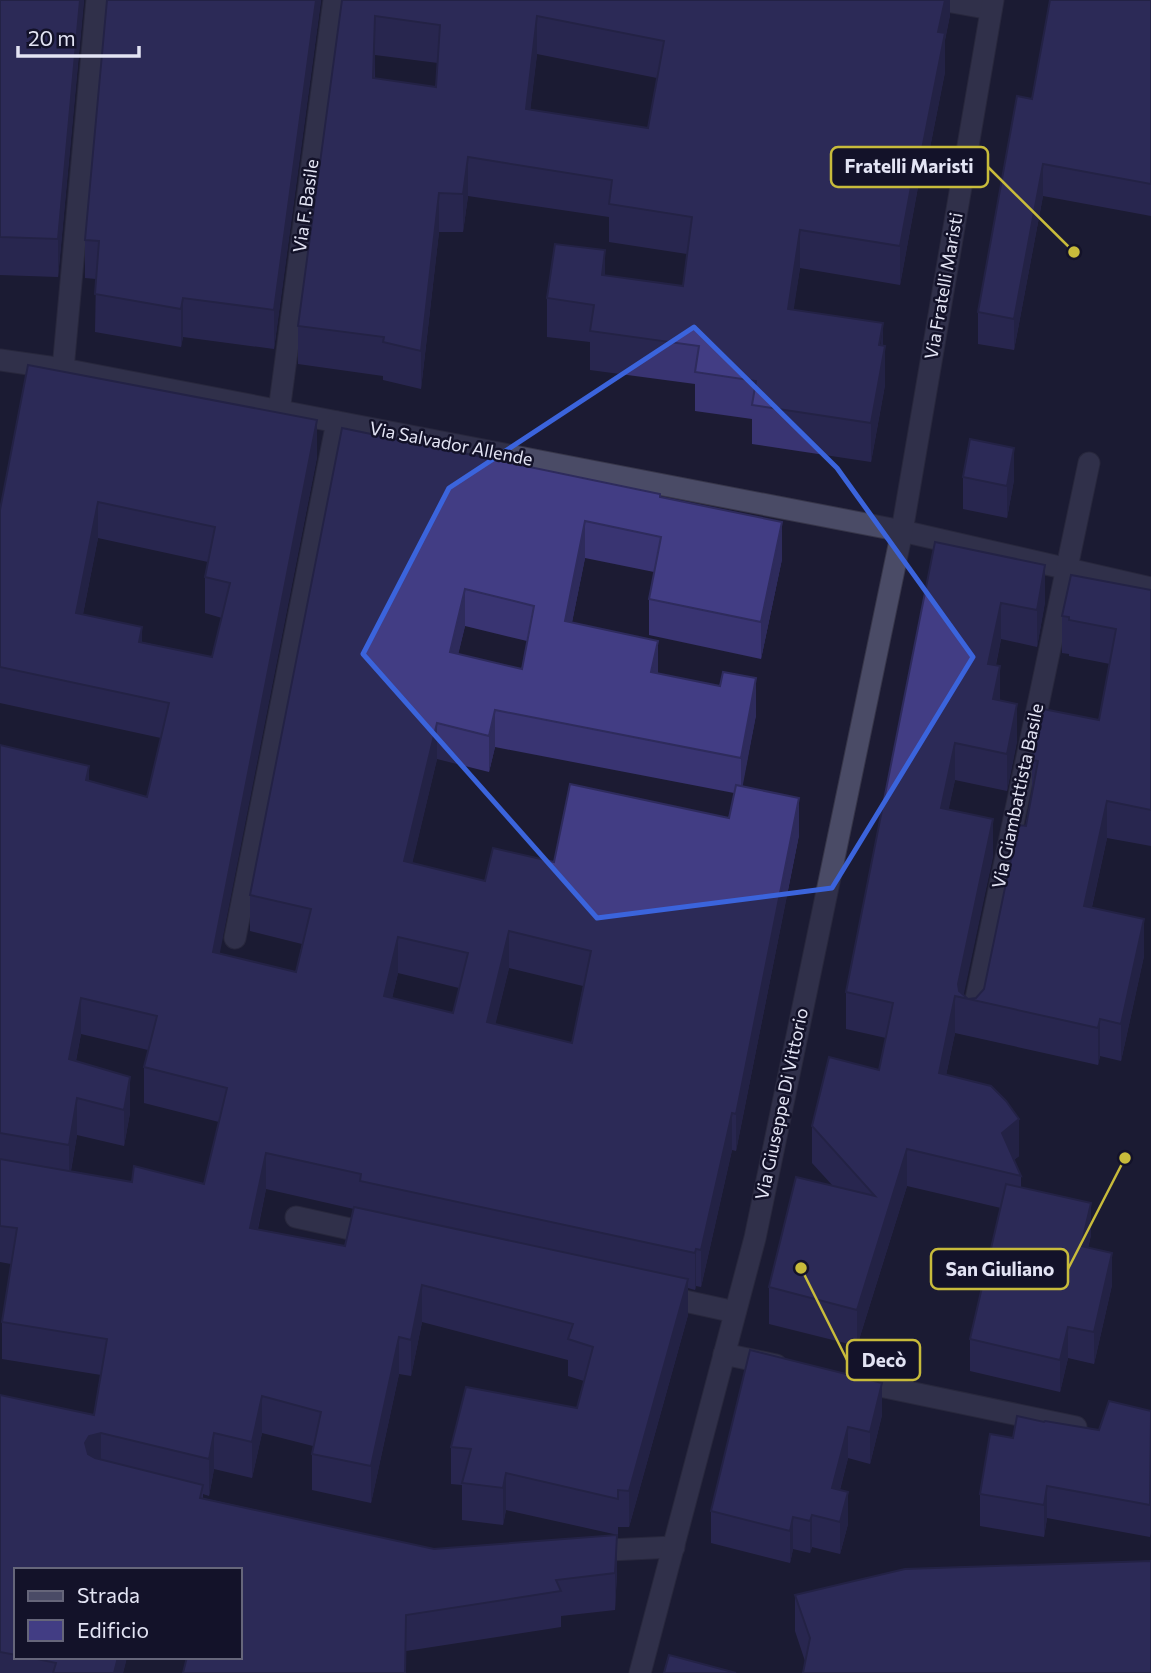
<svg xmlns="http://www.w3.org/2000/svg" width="1151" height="1673" viewBox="0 0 1151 1673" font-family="Commissioner,sans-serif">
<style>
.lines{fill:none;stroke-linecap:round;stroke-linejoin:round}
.minor-casing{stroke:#37364a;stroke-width:23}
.minor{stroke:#4a4b66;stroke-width:21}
.wall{fill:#393472;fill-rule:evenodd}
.shaded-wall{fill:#2e2b5c}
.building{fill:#423d84;stroke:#2e2b5c;stroke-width:2;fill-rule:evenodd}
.marked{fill:none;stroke:#3b64dc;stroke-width:5;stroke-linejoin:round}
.labels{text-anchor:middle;stroke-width:5;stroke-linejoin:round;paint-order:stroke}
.street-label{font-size:18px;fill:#e3e4f4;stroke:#131229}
.leader{fill:none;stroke:#c8bb3b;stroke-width:2.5}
.callout-dot{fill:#c8bb3b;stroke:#131229;stroke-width:2.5}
.callout{fill:#131229;stroke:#c8bb3b;stroke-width:2.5}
.callout-label{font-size:19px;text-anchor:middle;font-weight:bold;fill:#e3e4f4}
</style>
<rect width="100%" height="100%" fill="#1c1b33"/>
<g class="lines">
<g class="minor-casing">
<g id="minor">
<polyline points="941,0 991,9"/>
<polyline points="0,360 63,369 902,531 1151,588"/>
<polyline points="63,369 97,0"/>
<polyline points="279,411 334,0"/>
<polyline points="235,938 337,422"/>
<polyline points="971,1023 1089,463"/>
<polyline points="296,1217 377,1235"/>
<polyline points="662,1296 735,1312"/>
<polyline points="724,1354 776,1365"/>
<polyline points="856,1381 1076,1427"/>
<polyline points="587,1551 674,1547"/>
<polyline points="640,1673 755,1238 902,531 993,0"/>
</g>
</g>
<use href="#minor" class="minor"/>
</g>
<g class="wall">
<polygon points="0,0 84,0 58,277 0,275"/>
<polygon points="107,0 321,0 274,349 183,337 181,347 95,332 96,279 85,278 85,240"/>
<path d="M342,0H950V15L945,40V72L922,188L918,187L900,285L800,268L793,310L883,346L885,385L871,462L752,444V419L695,411V384L590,370V342L547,337V298L605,276L683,286L687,254L609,242V217L468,196L463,232H439L421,389L383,380V376L298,364V326ZM537,54L657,78L648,128L530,110ZM375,55L438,63L436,87L375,78Z"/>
<polygon points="1151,0 1151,216 1043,196 1014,350 978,344 978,312 1032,99"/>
<path d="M342,428L660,497L782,559L761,659L649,635V599L654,572L585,558L572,622L658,673L756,715L742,786L799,835L736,1151L732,1150L701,1287L696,1286L695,1290L688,1288V1315L629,1527H618V1535L506,1510L503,1525L462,1520V1485L451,1484V1447L577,1408L584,1381L568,1376V1360L422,1322L411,1376L399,1374L371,1503L312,1490V1454L313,1446L262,1433L252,1478L214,1469L209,1496L203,1494V1498L434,1549L617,1572L615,1610L561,1616V1627L406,1651L240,1570H16V1657H127L123,1673H0V1395L94,1415L101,1375L2,1359V1322L11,1264L0,1262V745L89,781L147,797L161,738L0,703V510L317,457L219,953L296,972L302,944L250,931V895ZM98,538L208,562L205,577V613L222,618L212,657L142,642L83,614ZM465,626L527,641L522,669L458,654ZM495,747L734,793L729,818L485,881L412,863L437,759L489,772ZM509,968L583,986L572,1043L495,1024ZM398,973L459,988L453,1013L392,998ZM81,1034L148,1050L144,1067V1103L219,1122L204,1184L132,1182L71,1171L77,1135L124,1146L130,1113L76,1061ZM266,1189L354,1209L345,1246L258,1229Z"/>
<polygon points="963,477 1014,480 1007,518 963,509"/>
<polygon points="935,542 1045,602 1037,647 1001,639 996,665 1000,701 1017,741 1007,791 955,780 948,810 993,856 963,995 968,999 976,998 984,989 1026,826 1032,792 1032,760 1099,720 1110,664 1069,656 1069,654 1062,653 1062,616 1151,590 1151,846 1107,838 1092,907 1144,956 1121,1061 1100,1056 1098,1065 955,1033 946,1075 1019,1156 1014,1160 1021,1176 1021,1187 1091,1235 1088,1248 1112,1285 1094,1364 1068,1358 1060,1392 970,1371 970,1339 1001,1208 907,1186 857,1346 769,1324 769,1287 833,1186 812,1163 812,1126 879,1070 886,1038 846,1029 846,992"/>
<polygon points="750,1350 882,1415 870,1464 848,1458 840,1490 848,1524 840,1554 812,1547 810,1553 793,1549 790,1563 711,1543 711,1511"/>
<polygon points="1151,1411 1150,1537 1047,1518 1044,1537 980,1526 980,1494 1013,1438 1044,1422 1099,1430"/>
<polygon points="905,1569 805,1661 795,1631 795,1595"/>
</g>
<g class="shaded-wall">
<polygon points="80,0 84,0 58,277 58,239"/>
<polygon points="316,0 321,0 274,349 274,310"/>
<polygon points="945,0 950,0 950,15 945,40 945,72 922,188 922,149 938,32"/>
<polygon points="375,16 375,55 373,116 373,78"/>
<polygon points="537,16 537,54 526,147 526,109"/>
<polygon points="918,149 918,187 900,285 900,246"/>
<polygon points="468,157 468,196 463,232 463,194"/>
<polygon points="1043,164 1043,196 1014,350 1014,319"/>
<polygon points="439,193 439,232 421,389 421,351"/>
<polygon points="800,230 800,268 788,347 788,309"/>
<polygon points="605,250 605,289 602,275"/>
<polygon points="183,298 183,337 181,347 181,309"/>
<polygon points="883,323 883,360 885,346 885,385 871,462 871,423"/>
<polygon points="317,420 317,457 213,988 213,952"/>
<polygon points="1014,448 1014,480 1007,518 1007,486"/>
<polygon points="98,502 98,538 76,649 76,613"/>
<polygon points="585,521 585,558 565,657 565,621"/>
<polygon points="782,522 782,559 761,659 761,622"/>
<polygon points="1045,565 1045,602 1037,647 1037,610"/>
<polygon points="465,589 465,626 450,689 450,652"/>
<polygon points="1001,603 1001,639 988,701 988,664"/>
<polygon points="142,627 142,663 139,642"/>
<polygon points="658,641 658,677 651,672"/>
<polygon points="1000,666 1000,703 993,699"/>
<polygon points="756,678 756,715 741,795 741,758"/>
<polygon points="1017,704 1017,741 1007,791 1007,754"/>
<polygon points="495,710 495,747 489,772 489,736"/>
<polygon points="437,723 437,759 404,898 404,861"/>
<polygon points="955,743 955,780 941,845 941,808"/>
<polygon points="89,766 89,802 86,780"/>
<polygon points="799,798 799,835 736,1151 736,1114"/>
<polygon points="1107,801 1107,838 1084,942 1084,906"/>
<polygon points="993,819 993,856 963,998 958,997 958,984"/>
<polygon points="1144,919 1144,956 1121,1061 1121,1024"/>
<polygon points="509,931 509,968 487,1059 487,1022"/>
<polygon points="398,937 398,973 384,1033 384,996"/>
<polygon points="955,996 955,1033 939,1109 939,1073"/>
<polygon points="81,998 81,1034 69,1095 69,1059"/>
<polygon points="1100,1019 1100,1056 1098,1065 1098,1028"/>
<polygon points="130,1077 130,1113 124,1146 124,1110"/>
<polygon points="77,1098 77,1135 69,1181 69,1145"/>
<polygon points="732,1113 732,1150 701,1287 701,1250"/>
<polygon points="1019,1119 1019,1156 1002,1169 1002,1133"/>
<polygon points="907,1149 907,1186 857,1346 857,1310"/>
<polygon points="266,1153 266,1189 250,1264 250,1228"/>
<polygon points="1091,1203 1091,1235 1081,1278 1081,1246"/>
<polygon points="696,1249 696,1286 695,1290 695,1253"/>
<polygon points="1112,1253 1112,1285 1094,1364 1094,1332"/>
<polygon points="688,1279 688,1315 629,1527 629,1491"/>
<polygon points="422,1285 422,1322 411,1376 411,1340"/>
<polygon points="1068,1327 1068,1358 1060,1392 1060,1360"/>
<polygon points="399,1337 399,1374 371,1503 371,1466"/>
<polygon points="882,1383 882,1415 870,1464 870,1432"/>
<polygon points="262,1396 262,1433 252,1478 252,1442"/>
<polygon points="848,1427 848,1458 832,1520 832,1488"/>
<polygon points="101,1433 101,1469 89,1472 85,1443 89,1436"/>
<polygon points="214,1433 214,1469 209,1496 209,1459"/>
<polygon points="506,1473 506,1510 503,1525 503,1488"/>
<polygon points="1047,1486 1047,1518 1044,1537 1044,1505"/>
<polygon points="848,1492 848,1524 840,1554 840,1522"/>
<polygon points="1151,1501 1151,1533 1150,1537 1150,1505"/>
<polygon points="812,1515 812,1547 810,1553 810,1521"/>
<polygon points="793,1517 793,1549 790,1563 790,1531"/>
<polygon points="617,1535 617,1572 615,1610 615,1573"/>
<polygon points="118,1657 127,1657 123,1673 114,1673"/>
</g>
<g class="building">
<polygon points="0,0 80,0 58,239 0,237"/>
<polygon points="107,0 316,0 274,310 183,298 181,309 95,294 99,241 85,240"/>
<path d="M342,0H945L938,32L945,33L922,149H918L900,246L800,230L788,309L883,323L879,345L885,346L871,423L752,405L756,381L695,372L699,346L590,331L594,305L547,298L555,244L605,250L602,275L683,286L692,217L609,204L612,180L468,157L463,194L439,193L421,351L383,342L384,337L298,326ZM375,16L440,25L436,87L373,78ZM537,16L664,41L648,128L526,109Z"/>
<polygon points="1050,0 1151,0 1151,184 1043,164 1014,319 978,312 1017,96 1032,99"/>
<path d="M28,365L317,420L213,952L296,972L311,909L250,895L342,428L660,494V497L782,522L761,622L649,599L661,537L585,521L565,621L658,641L651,672L720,686L723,672L756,678L741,758L495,710L489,736L437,723L404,861L485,881L493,848L554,862L570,784L729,818L736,785L799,798L736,1114L732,1113L701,1250L696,1249L695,1253L360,1181L361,1174L266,1153L250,1228L345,1246L354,1207L688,1279L629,1491L618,1490V1499L506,1473L503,1488L462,1483L471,1449L451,1447L466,1387L577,1408L593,1347L568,1339L573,1324L422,1285L411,1340L399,1337L371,1466L312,1454L321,1412L262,1396L252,1442L214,1433L209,1459L101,1433L89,1436L85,1443L88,1454L95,1458L203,1485L200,1498L434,1549L617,1535L615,1573L556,1580L561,1591L406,1615L405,1673H183L187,1657H240V1570H16V1655L0,1652V1395L94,1415L107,1339L2,1322L17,1228L0,1226V1159L132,1182L134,1166L204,1184L227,1088L144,1067L157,1016L81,998L69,1059L130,1077L124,1110L77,1098L69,1145L0,1133V745L89,766L86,780L147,797L169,703L0,667V510ZM98,502L215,527L205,577L230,583L212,657L139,642L142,627L76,613ZM465,589L534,606L522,669L450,652ZM509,931L591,951L572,1043L487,1022ZM398,937L468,953L453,1013L384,996Z"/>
<polygon points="970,439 1014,448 1007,486 963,477"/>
<polygon points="935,542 1045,565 1037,610 1001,603 988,664 1000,666 993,699 1017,704 1007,754 955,743 941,808 993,819 958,984 959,991 968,999 976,998 984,989 1018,825 1026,826 1038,761 1032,760 1043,709 1099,720 1116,629 1069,620 1069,617 1062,616 1071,575 1151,590 1151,810 1107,801 1084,906 1144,919 1121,1024 1100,1019 1098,1028 955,996 939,1073 991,1086 1006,1101 1019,1119 1002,1133 1021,1176 907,1149 857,1310 769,1287 796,1177 875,1196 812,1126 829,1057 879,1070 893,1003 846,992"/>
<polygon points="1006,1184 1091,1203 1081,1246 1112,1253 1094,1332 1068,1327 1060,1360 970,1339"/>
<polygon points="750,1350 882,1383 870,1432 848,1427 832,1488 848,1492 840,1522 812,1515 810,1521 793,1517 790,1531 711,1511"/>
<polygon points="1109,1401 1151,1411 1150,1505 1047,1486 1044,1505 980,1494 990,1434 1013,1438 1017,1416 1044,1422 1045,1421 1099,1430"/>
<polygon points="1151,1561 1151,1673 803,1673 810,1638 795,1595 905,1569"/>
<polygon points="669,1655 736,1673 664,1673"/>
<polygon points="28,1657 118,1657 114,1673 53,1673 56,1663"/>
</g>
<path d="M0 0H1151V1673H0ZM694,327L837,468L973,657L832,888L597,918L363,654L449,488Z" fill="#1c1b33" fill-opacity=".55" fill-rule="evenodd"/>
<path class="marked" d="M694,327L837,468L973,657L832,888L597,918L363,654L449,488Z"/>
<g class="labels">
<g class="street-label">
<text transform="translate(306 206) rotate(-82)" y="6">Via F. Basile</text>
<text transform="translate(944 286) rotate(-80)" y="6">Via Fratelli Maristi</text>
<text transform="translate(451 444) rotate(11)" y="6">Via Salvador Allende</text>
<text transform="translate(1018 796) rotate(-78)" y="6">Via Giambattista Basile</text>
<text transform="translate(782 1104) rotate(-78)" y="6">Via Giuseppe Di Vittorio</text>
</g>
</g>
<path class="leader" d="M1074 252L988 167M1125 1158L1068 1269M801 1268L847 1360"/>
<g class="callout-dot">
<circle cx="1074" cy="252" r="7"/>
<circle cx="1125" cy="1158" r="7"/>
<circle cx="801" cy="1268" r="7"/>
</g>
<g class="callout">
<rect x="831" y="147" width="157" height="40" rx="7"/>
<rect x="931" y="1249" width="137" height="40" rx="7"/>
<rect x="847" y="1340" width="73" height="40" rx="7"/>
</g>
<g class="callout-label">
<text x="909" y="173">Fratelli Maristi</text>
<text x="1000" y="1276">San Giuliano</text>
<text x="884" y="1367">Decò</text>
</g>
<rect x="14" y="1568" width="228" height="91" fill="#131229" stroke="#66667a" stroke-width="2"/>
<rect x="28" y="1591" width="35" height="10" fill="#4a4b66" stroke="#66667a" stroke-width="2"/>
<text x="77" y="1603" font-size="21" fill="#e3e4f4">Strada</text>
<rect x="28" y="1620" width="35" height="21" fill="#423d84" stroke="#66667a" stroke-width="2"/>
<text x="77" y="1638" font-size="21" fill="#e3e4f4">Edificio</text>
<path d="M18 46v10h121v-10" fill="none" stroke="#e3e4f4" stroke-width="3.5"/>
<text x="28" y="46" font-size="21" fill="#e3e4f4" stroke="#131229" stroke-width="5" paint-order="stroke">20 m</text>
</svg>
